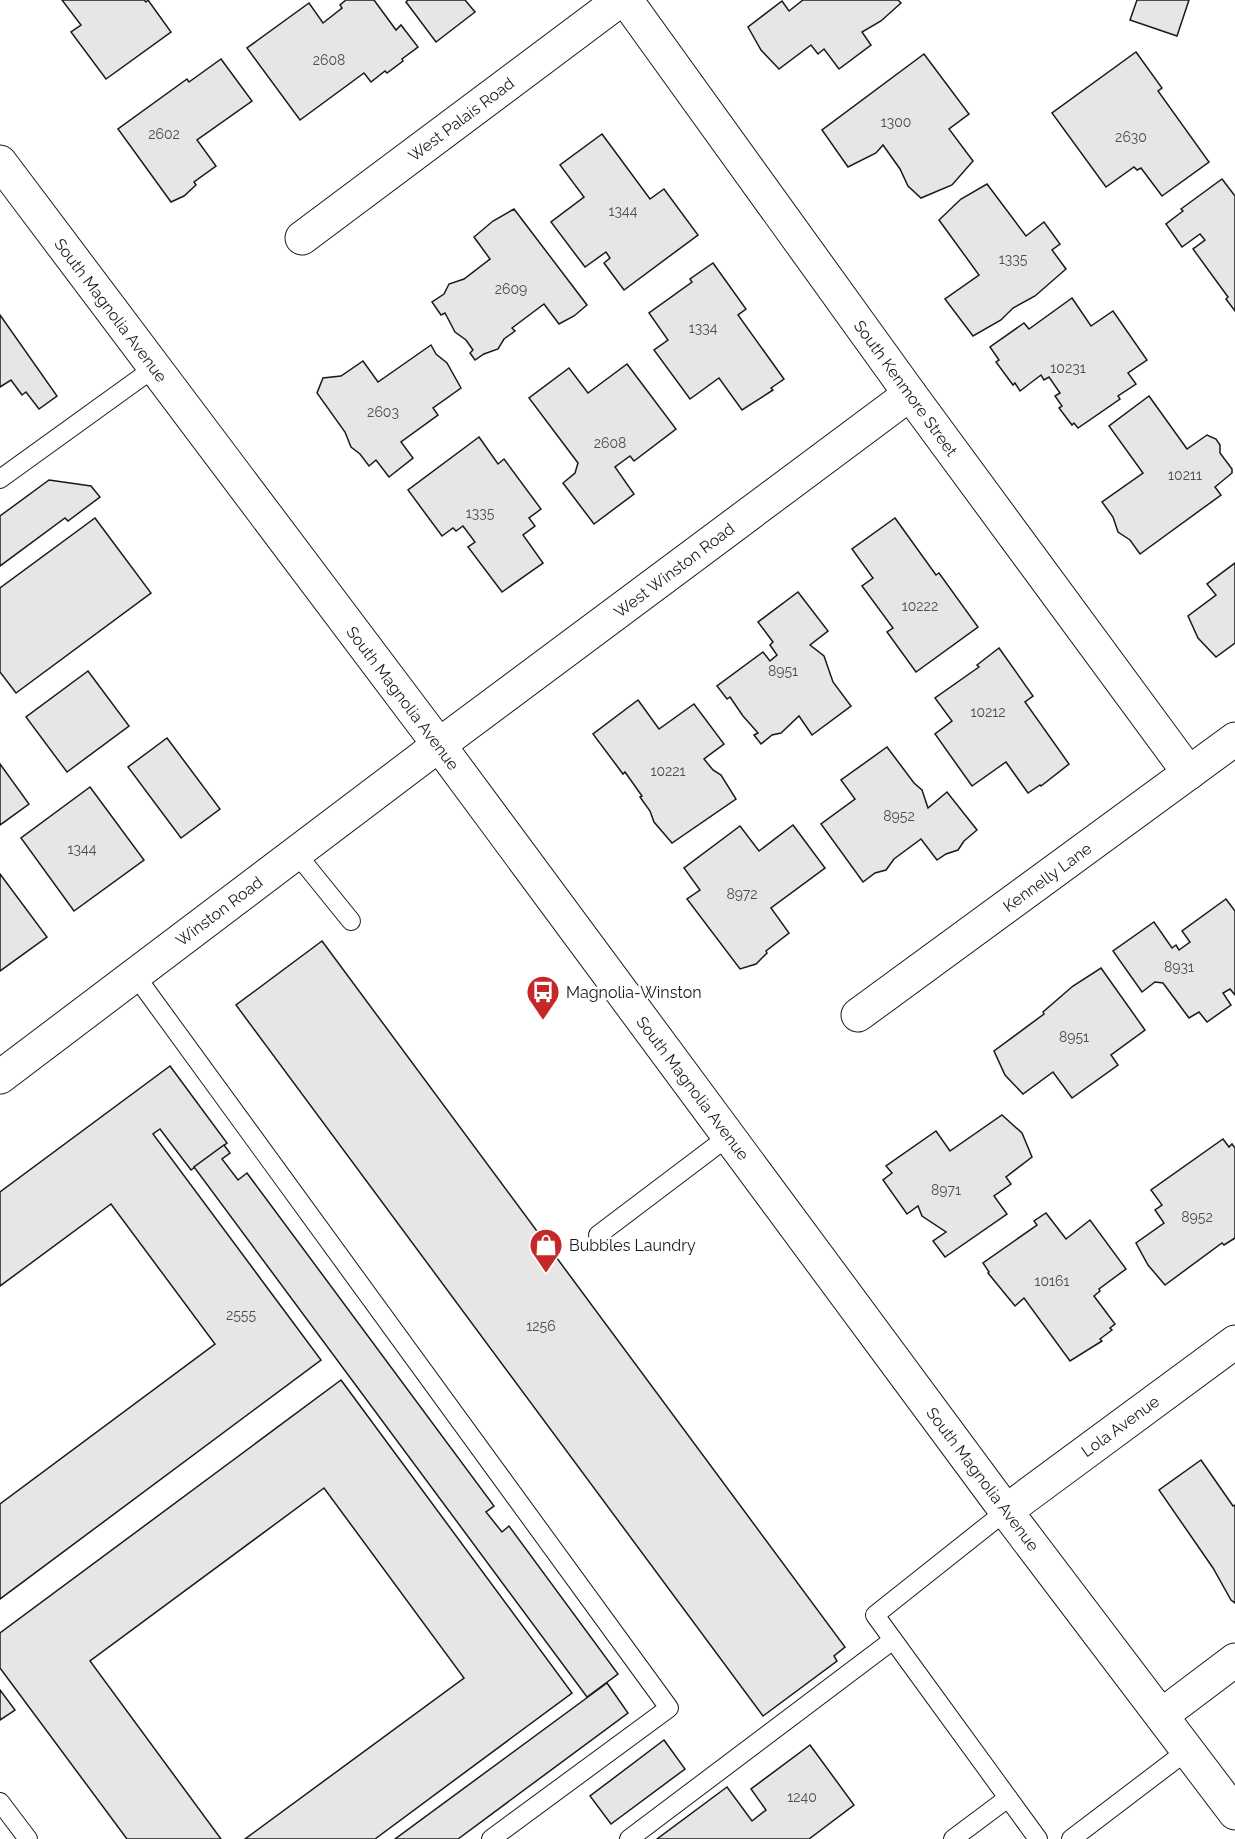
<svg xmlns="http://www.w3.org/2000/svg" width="1235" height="1839" viewBox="0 0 1235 1839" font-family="Raleway,sans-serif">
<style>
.building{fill:#e6e6e6;stroke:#1a1a1a;stroke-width:1.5}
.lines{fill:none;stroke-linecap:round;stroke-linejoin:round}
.service-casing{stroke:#1a1a1a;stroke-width:20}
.minor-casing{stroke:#1a1a1a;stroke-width:35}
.tertiary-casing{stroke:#1a1a1a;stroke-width:35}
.secondary-casing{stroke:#1a1a1a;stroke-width:35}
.service{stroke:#fff;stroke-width:18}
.minor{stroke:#fff;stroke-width:33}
.tertiary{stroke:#fff;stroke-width:33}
.secondary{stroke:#fff;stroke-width:33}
.labels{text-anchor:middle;stroke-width:4.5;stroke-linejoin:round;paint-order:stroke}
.number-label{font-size:14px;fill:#4d4d4d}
.street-label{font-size:16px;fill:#1a1a1a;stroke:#fff}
.poi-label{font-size:16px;fill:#1a1a1a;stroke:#fff;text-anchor:start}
</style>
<rect width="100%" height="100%" fill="#fff"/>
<g class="building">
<polygon points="62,0 144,0 146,2 148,0 171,32 106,79 71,32 81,25"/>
<polygon points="346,0 374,0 396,30 401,25 418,47 402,59 403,61 387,73 385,71 371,82 364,73 300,120 247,48 309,3 323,23 342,8 340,5"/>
<polygon points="408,0 465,0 475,12 436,42 406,2"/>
<polygon points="803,0 898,0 901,3 881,21 862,32 871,45 839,69 824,49 818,54 811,45 779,69 761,50 748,27 782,1 789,11"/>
<polygon points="1137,0 1189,0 1177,36 1130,20"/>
<polygon points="1136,52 1162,88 1158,91 1209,162 1162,196 1141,168 1137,170 1134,167 1106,187 1052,113"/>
<polygon points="924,54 969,114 949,129 973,161 952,185 921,198 908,186 900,169 883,145 876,153 848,167 822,130"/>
<polygon points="221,59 252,101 197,140 216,166 194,182 196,185 184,196 171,202 118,129 187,79 189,82"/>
<polygon points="602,134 650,199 664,189 698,235 624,290 604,263 610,258 606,252 585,267 551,222 584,197 560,165"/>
<polygon points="1222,179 1235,196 1235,311 1226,299 1228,297 1193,249 1205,240 1200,234 1182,247 1166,224 1183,211 1181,209"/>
<polygon points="987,184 1026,236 1044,222 1060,244 1052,250 1066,269 1035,296 1013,308 1001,320 973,336 945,299 979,275 939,220 961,199"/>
<polygon points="514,209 587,305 574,316 559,324 544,304 512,328 515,331 504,339 498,349 484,354 475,360 470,353 473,350 466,340 455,332 445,313 441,315 432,302 444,294 449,284 464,279 490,259 474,237 493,221"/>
<polygon points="713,263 746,309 738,315 784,379 771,388 773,390 742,410 719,378 690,399 654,350 668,340 649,313 692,282 690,279"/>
<polygon points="1072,298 1091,326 1113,311 1147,360 1128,373 1136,384 1118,396 1120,399 1078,428 1074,423 1072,425 1059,408 1062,406 1055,396 1060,393 1049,377 1044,380 1041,375 1020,391 1015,383 1013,385 996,362 999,360 990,347 1024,323 1029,329"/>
<polygon points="0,315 57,396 39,409 26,392 22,395 11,380 0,387"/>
<polygon points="431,345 436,354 447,363 461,388 433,408 438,415 401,442 413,458 389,477 376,460 369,466 360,454 351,447 345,432 317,393 323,378 341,376 363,361 378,382"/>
<polygon points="627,364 676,429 634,461 630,456 615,467 634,494 594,524 563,483 575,473 578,463 529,398 569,368 588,393"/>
<polygon points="1149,396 1187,449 1207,435 1216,439 1220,445 1220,453 1232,469 1232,473 1215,487 1221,495 1140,554 1130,540 1118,532 1113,517 1102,502 1143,473 1109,426"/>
<polygon points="479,437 498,464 504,459 541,509 529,518 535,526 523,535 543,563 502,592 468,547 475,542 463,526 456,531 453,528 442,536 408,490"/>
<polygon points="49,480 91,486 100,497 68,521 65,518 0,566 0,516"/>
<polygon points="95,518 151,593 16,693 0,672 0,588"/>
<polygon points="895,518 936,575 939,573 978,627 916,672 887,632 893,628 862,586 873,578 852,549"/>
<polygon points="1235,563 1235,643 1216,657 1198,638 1188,616 1216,595 1207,584"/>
<polygon points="798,592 828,631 810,645 824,656 833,682 851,706 812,735 799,716 781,733 772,735 761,744 754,735 758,733 743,716 730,697 727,699 717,686 763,652 770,661 777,655 770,645 773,642 758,622"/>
<polygon points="999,648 1033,696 1025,702 1069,764 1041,786 1040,785 1028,793 1006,762 972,786 935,734 952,721 935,698 979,667 977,665"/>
<polygon points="88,671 129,726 67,772 26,717"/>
<polygon points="638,700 659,729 694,704 724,744 704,759 713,770 721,775 736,799 672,843 654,822 650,811 640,797 642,796 625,772 623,774 593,734"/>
<polygon points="167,738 220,809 181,838 128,767"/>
<polygon points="887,747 914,783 922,790 928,808 947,792 977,830 964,841 958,850 946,854 937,860 921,839 894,859 886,870 875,873 863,882 821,824 855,799 841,780"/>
<polygon points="0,764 29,804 0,825"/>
<polygon points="90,787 144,860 74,911 21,838"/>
<polygon points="793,825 825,868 771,908 789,933 766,951 767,953 756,964 740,969 687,899 700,890 684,868 740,826 759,851"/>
<polygon points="0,874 47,937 0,971"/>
<polygon points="1226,899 1235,911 1235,995 1230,989 1223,993 1231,1005 1207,1022 1199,1012 1189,1018 1163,983 1155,982 1142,992 1113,951 1154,922 1172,948 1176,945 1179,950 1190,942 1182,931"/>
<polygon points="322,941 845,1647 834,1656 837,1661 763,1716 236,1005"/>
<polygon points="1101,968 1145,1030 1111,1055 1118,1065 1072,1098 1053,1072 1023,1094 1005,1075 994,1051 1044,1014 1043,1012 1073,986"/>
<polygon points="170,1066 227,1143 191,1170 160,1129 153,1134 321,1360 0,1599 0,1504 215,1344 111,1204 0,1286 0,1192"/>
<polygon points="1002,1115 1022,1133 1032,1157 1006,1177 1011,1184 994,1196 1007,1214 945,1257 933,1241 946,1232 922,1216 918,1206 907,1214 883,1180 892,1173 886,1166 936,1131 950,1151"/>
<polygon points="1223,1139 1229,1147 1232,1144 1235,1148 1235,1238 1224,1245 1222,1243 1165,1285 1148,1265 1136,1243 1164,1223 1155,1210 1162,1205 1151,1190"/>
<polygon points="224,1145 230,1153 222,1159 238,1180 247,1173 494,1506 486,1512 502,1532 509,1526 618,1674 587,1697 194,1167"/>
<polygon points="1046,1213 1066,1239 1090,1220 1126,1269 1099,1289 1100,1291 1094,1296 1115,1324 1110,1328 1112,1330 1100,1339 1102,1341 1070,1361 1024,1298 1015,1306 988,1273 989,1272 983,1263 1037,1225 1034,1221"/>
<polygon points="341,1380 572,1693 375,1839 245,1839 464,1678 324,1488 90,1661 221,1839 127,1839 0,1668 0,1633"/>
<polygon points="1201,1460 1233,1506 1235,1505 1235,1603 1231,1600 1213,1568 1159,1490"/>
<polygon points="607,1683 628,1713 458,1839 395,1839"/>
<polygon points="0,1690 15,1710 0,1720"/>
<polygon points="664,1740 685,1769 611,1824 590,1796"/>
<polygon points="810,1745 854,1805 809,1839 657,1839 727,1787 752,1821 766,1810 751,1789"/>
</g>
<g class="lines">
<g class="service-casing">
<g id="service">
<polyline points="0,479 154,368"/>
<polyline points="296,853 351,921"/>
<polyline points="135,975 669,1708 491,1839"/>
<polyline points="598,1235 729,1136"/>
<polyline points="1006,1511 875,1615 1038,1839"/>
<polyline points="0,1802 28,1839"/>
<polyline points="629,1839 893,1640"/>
<polyline points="953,1839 1008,1798"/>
<polyline points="1071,1839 1188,1750"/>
</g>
</g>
<g class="minor-casing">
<g id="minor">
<polyline points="626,0 910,394 1189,773"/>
<polyline points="302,238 620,0"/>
<polyline points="858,1015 1235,739"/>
<polyline points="0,1077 439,745 910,394"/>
<polyline points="1162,1715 1235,1660"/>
</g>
</g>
<g class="tertiary-casing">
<polyline id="tertiary" points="1006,1511 1235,1342"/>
</g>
<g class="secondary-casing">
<polyline id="secondary" points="0,162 439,745 1006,1511 1235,1813"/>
</g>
<use href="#service" class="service"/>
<use href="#minor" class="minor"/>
<use href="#tertiary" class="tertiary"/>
<use href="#secondary" class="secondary"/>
</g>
<defs>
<g id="bus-pin" transform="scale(1.725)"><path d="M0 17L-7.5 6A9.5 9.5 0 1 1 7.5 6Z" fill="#c62828" stroke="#fff"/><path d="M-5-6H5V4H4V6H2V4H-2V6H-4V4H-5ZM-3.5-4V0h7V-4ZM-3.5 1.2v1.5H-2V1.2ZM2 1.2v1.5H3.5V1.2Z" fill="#fff"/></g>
<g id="shop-pin" transform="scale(1.725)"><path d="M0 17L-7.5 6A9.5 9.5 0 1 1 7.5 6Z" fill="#c62828" stroke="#fff"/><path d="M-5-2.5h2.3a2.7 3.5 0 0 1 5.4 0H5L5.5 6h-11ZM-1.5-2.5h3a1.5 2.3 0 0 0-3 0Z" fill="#fff"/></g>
</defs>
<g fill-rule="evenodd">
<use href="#bus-pin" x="543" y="992"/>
<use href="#shop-pin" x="546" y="1245"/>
</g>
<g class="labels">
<g class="number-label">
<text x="329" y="65">2608</text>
<text x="896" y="127">1300</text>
<text x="164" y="139">2602</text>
<text x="1131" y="142">2630</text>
<text x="623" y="216">1344</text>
<text x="1013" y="264">1335</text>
<text x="511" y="294">2609</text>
<text x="703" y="333">1334</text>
<text x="1068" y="373">10231</text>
<text x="383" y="417">2603</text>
<text x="610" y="448">2608</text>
<text x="1185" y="480">10211</text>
<text x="480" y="518">1335</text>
<text x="920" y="611">10222</text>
<text x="783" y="676">8951</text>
<text x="988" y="717">10212</text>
<text x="668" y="776">10221</text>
<text x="899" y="821">8952</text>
<text x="82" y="854">1344</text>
<text x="742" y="899">8972</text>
<text x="1179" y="972">8931</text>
<text x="1074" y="1042">8951</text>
<text x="946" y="1195">8971</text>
<text x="1197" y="1222">8952</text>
<text x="1052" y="1286">10161</text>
<text x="241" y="1320">2555</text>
<text x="541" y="1331">1256</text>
<text x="802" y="1802">1240</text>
</g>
<g class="street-label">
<text transform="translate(461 119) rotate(-37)" y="6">West Palais Road</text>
<text transform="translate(111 310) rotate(53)" y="6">South Magnolia Avenue</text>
<text transform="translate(906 388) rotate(54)" y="6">South Kenmore Street</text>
<text transform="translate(674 570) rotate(-37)" y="6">West Winston Road</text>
<text transform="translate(403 698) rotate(53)" y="6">South Magnolia Avenue</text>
<text transform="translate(1047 877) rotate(-36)" y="6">Kennelly Lane</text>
<text transform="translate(219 911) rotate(-37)" y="6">Winston Road</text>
<text transform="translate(693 1088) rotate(53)" y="6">South Magnolia Avenue</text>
<text transform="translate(1120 1426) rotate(-36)" y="6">Lola Avenue</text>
<text transform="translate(983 1479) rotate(53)" y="6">South Magnolia Avenue</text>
</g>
<g class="poi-label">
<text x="566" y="998">Magnolia-Winston</text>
<text x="569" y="1251">Bubbles Laundry</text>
</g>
</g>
</svg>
